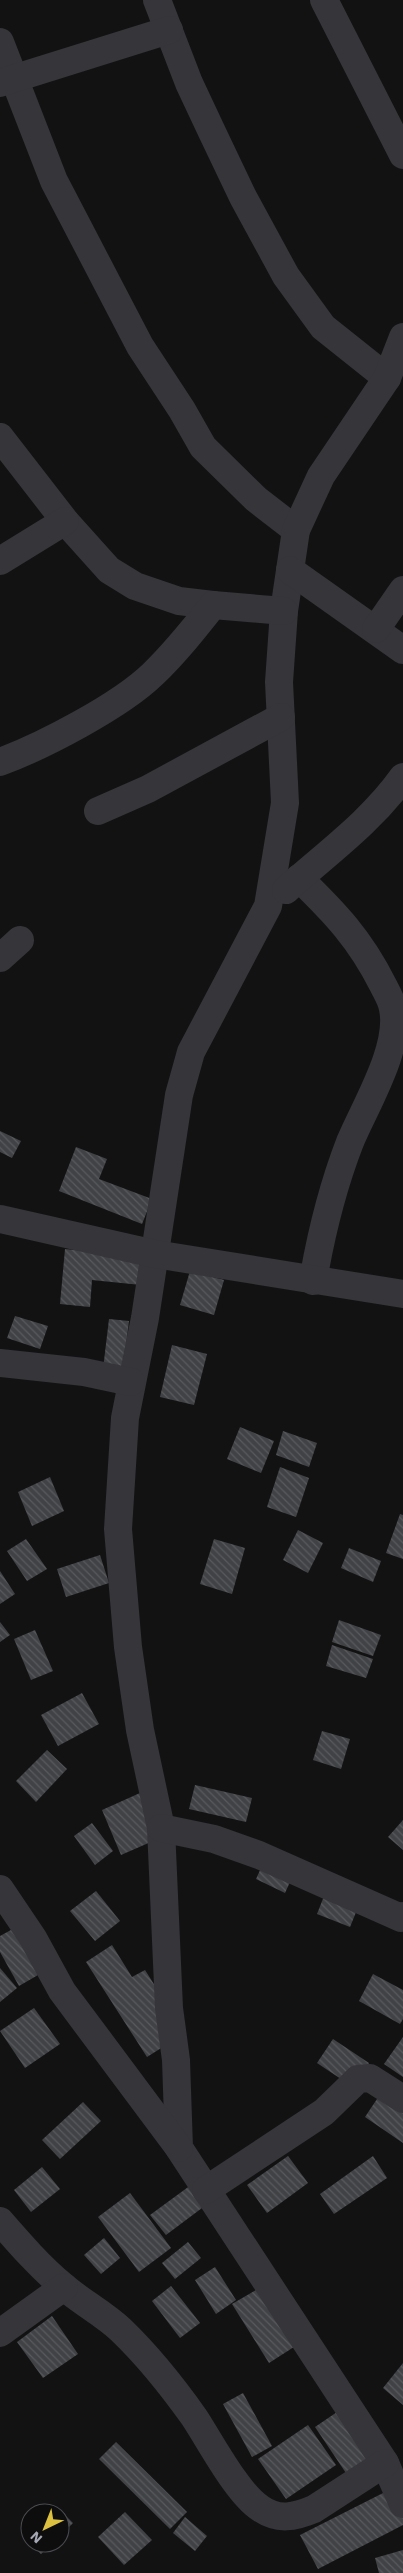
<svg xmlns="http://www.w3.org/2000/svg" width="403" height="2573" viewBox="0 0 403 2573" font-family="'Work Sans',sans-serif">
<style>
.building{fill:url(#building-back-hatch)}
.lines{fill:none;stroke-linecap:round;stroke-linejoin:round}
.minor{stroke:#35353a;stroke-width:28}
</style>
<defs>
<pattern id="building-back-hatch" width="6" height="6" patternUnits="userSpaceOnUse" patternTransform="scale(1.25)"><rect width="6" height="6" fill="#414246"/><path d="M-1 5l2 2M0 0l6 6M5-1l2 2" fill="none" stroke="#595a5e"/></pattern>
</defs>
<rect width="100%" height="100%" fill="#121213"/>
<g class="building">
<polygon points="0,1131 21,1141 12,1158 0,1152"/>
<polygon points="76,1147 107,1159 99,1179 152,1199 142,1224 59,1191"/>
<polygon points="65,1249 143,1257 141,1285 92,1280 90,1307 60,1304"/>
<polygon points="190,1271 224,1280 214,1315 180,1305"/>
<polygon points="15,1316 48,1326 40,1349 7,1338"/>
<polygon points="109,1319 129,1321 123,1372 103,1369"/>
<polygon points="172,1345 207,1354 194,1405 160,1397"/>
<polygon points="240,1427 274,1441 261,1473 227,1459"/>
<polygon points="283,1431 317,1443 309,1467 276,1455"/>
<polygon points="280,1467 309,1478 296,1517 267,1507"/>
<polygon points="50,1477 64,1511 32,1526 18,1492"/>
<polygon points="400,1514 403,1515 403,1559 386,1553"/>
<polygon points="298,1530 323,1543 308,1573 283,1560"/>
<polygon points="26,1539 47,1569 27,1581 7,1551"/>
<polygon points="214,1539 245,1548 232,1594 200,1584"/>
<polygon points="349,1548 381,1561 373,1582 341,1568"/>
<polygon points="100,1555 109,1583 66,1597 57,1569"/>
<polygon points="0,1571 15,1594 0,1604"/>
<polygon points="339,1620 381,1635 373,1656 332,1642"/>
<polygon points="0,1622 10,1635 0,1642"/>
<polygon points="35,1630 53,1671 31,1680 14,1639"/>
<polygon points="332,1645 373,1659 366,1678 326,1666"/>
<polygon points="82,1693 99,1724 58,1746 41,1715"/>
<polygon points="322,1731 350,1739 341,1769 313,1760"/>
<polygon points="47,1750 67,1769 36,1802 16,1781"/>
<polygon points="195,1785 252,1798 246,1822 189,1809"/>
<polygon points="140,1793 160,1838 121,1855 102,1810"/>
<polygon points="403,1820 403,1850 388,1837"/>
<polygon points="92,1823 113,1851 95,1865 74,1836"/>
<polygon points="266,1857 295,1871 285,1893 256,1879"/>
<polygon points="328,1886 361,1900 350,1927 317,1914"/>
<polygon points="96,1891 120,1921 95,1941 70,1911"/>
<polygon points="20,1925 45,1971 19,1986 0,1952 0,1936"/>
<polygon points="112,1945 132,1977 145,1970 185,2033 147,2057 86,1962"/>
<polygon points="0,1968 17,1988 0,2002"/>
<polygon points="373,1974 403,1990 403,2019 400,2024 359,2001"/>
<polygon points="34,2008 60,2044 25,2068 0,2031"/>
<polygon points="403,2037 403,2077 384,2064"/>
<polygon points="333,2039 369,2063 353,2087 317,2063"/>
<polygon points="387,2084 403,2095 403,2143 365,2117"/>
<polygon points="83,2102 101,2121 60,2159 42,2140"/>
<polygon points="288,2156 308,2183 267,2213 247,2185"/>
<polygon points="373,2156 387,2178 334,2214 320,2194"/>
<polygon points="42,2167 60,2189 31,2212 14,2190"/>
<polygon points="195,2182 210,2202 166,2235 150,2215"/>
<polygon points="130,2193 171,2248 139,2272 98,2217"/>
<polygon points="104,2238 120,2258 101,2274 84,2255"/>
<polygon points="188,2242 201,2258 175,2279 162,2263"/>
<polygon points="215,2267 236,2300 216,2314 195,2280"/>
<polygon points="171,2286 200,2323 180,2338 152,2301"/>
<polygon points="261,2287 297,2345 269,2363 232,2304"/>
<polygon points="52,2316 78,2354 43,2378 17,2342"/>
<polygon points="403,2363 403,2405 383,2388"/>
<polygon points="243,2393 272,2446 252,2457 223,2404"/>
<polygon points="340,2410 375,2461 350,2479 315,2427"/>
<polygon points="308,2425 336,2465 286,2499 258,2459"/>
<polygon points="116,2442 187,2512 170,2529 99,2459"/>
<polygon points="391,2489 403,2513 403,2525 318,2569 300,2535"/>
<polygon points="58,2508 73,2523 60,2536 60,2513 52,2513"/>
<polygon points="125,2512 152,2540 124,2565 98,2537"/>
<polygon points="185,2517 207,2536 195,2551 173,2533"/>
<polygon points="30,2536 30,2543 53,2543 41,2554 26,2540"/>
<polygon points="403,2550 403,2573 379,2573 375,2558"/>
</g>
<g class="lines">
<g class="minor">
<polyline points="157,0 189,83 212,132 243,197 286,276 323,327 387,378"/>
<polyline points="324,0 403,155"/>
<polyline points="0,42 54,181 140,346 182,410 203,447 256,499 296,530"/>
<polyline points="0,83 169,30"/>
<polyline points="403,337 387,378 321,476 296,530 284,611 279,682 285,803 268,906 191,1052 179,1095 145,1318 125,1418 118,1529 128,1647 140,1730 161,1828 169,2008 176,2060 179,2148 385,2463 403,2504"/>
<polyline points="0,437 65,521 109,570 135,586 179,601 213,605"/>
<polyline points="0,561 65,521"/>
<polyline points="290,570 403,650"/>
<polyline points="376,629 403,590"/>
<path d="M0,762C43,746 120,706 153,674C175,653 194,629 213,605L284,611"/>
<polyline points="98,811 148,789 281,717"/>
<path d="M299,878C335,913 360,939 383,985C387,993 392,1001 393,1009C401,1048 365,1106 350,1142C333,1186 321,1234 313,1281"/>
<path d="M286,890C327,853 370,823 403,777"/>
<polyline points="0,958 20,940"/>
<polyline points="0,1219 155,1254 403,1294"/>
<polyline points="0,1363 84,1372 131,1382"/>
<polyline points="161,1828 214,1839 259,1855 401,1918 403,1916"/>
<polyline points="0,1889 33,1938 62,1991 179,2148"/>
<polyline points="206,2190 324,2112 358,2079 370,2078 403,2099"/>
<path d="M0,2221C20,2244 40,2267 63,2286C81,2302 103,2313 121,2330C148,2356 172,2386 194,2417C210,2441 237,2493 260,2508C278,2521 295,2517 314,2509L385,2463"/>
<polyline points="0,2333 64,2287"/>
</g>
</g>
<g transform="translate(45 2528) rotate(223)"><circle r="24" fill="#0d0d0e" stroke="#4a4b50"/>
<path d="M0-4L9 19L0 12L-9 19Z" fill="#dcc141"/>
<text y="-8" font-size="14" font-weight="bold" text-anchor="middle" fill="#a5a7b2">N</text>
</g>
</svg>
